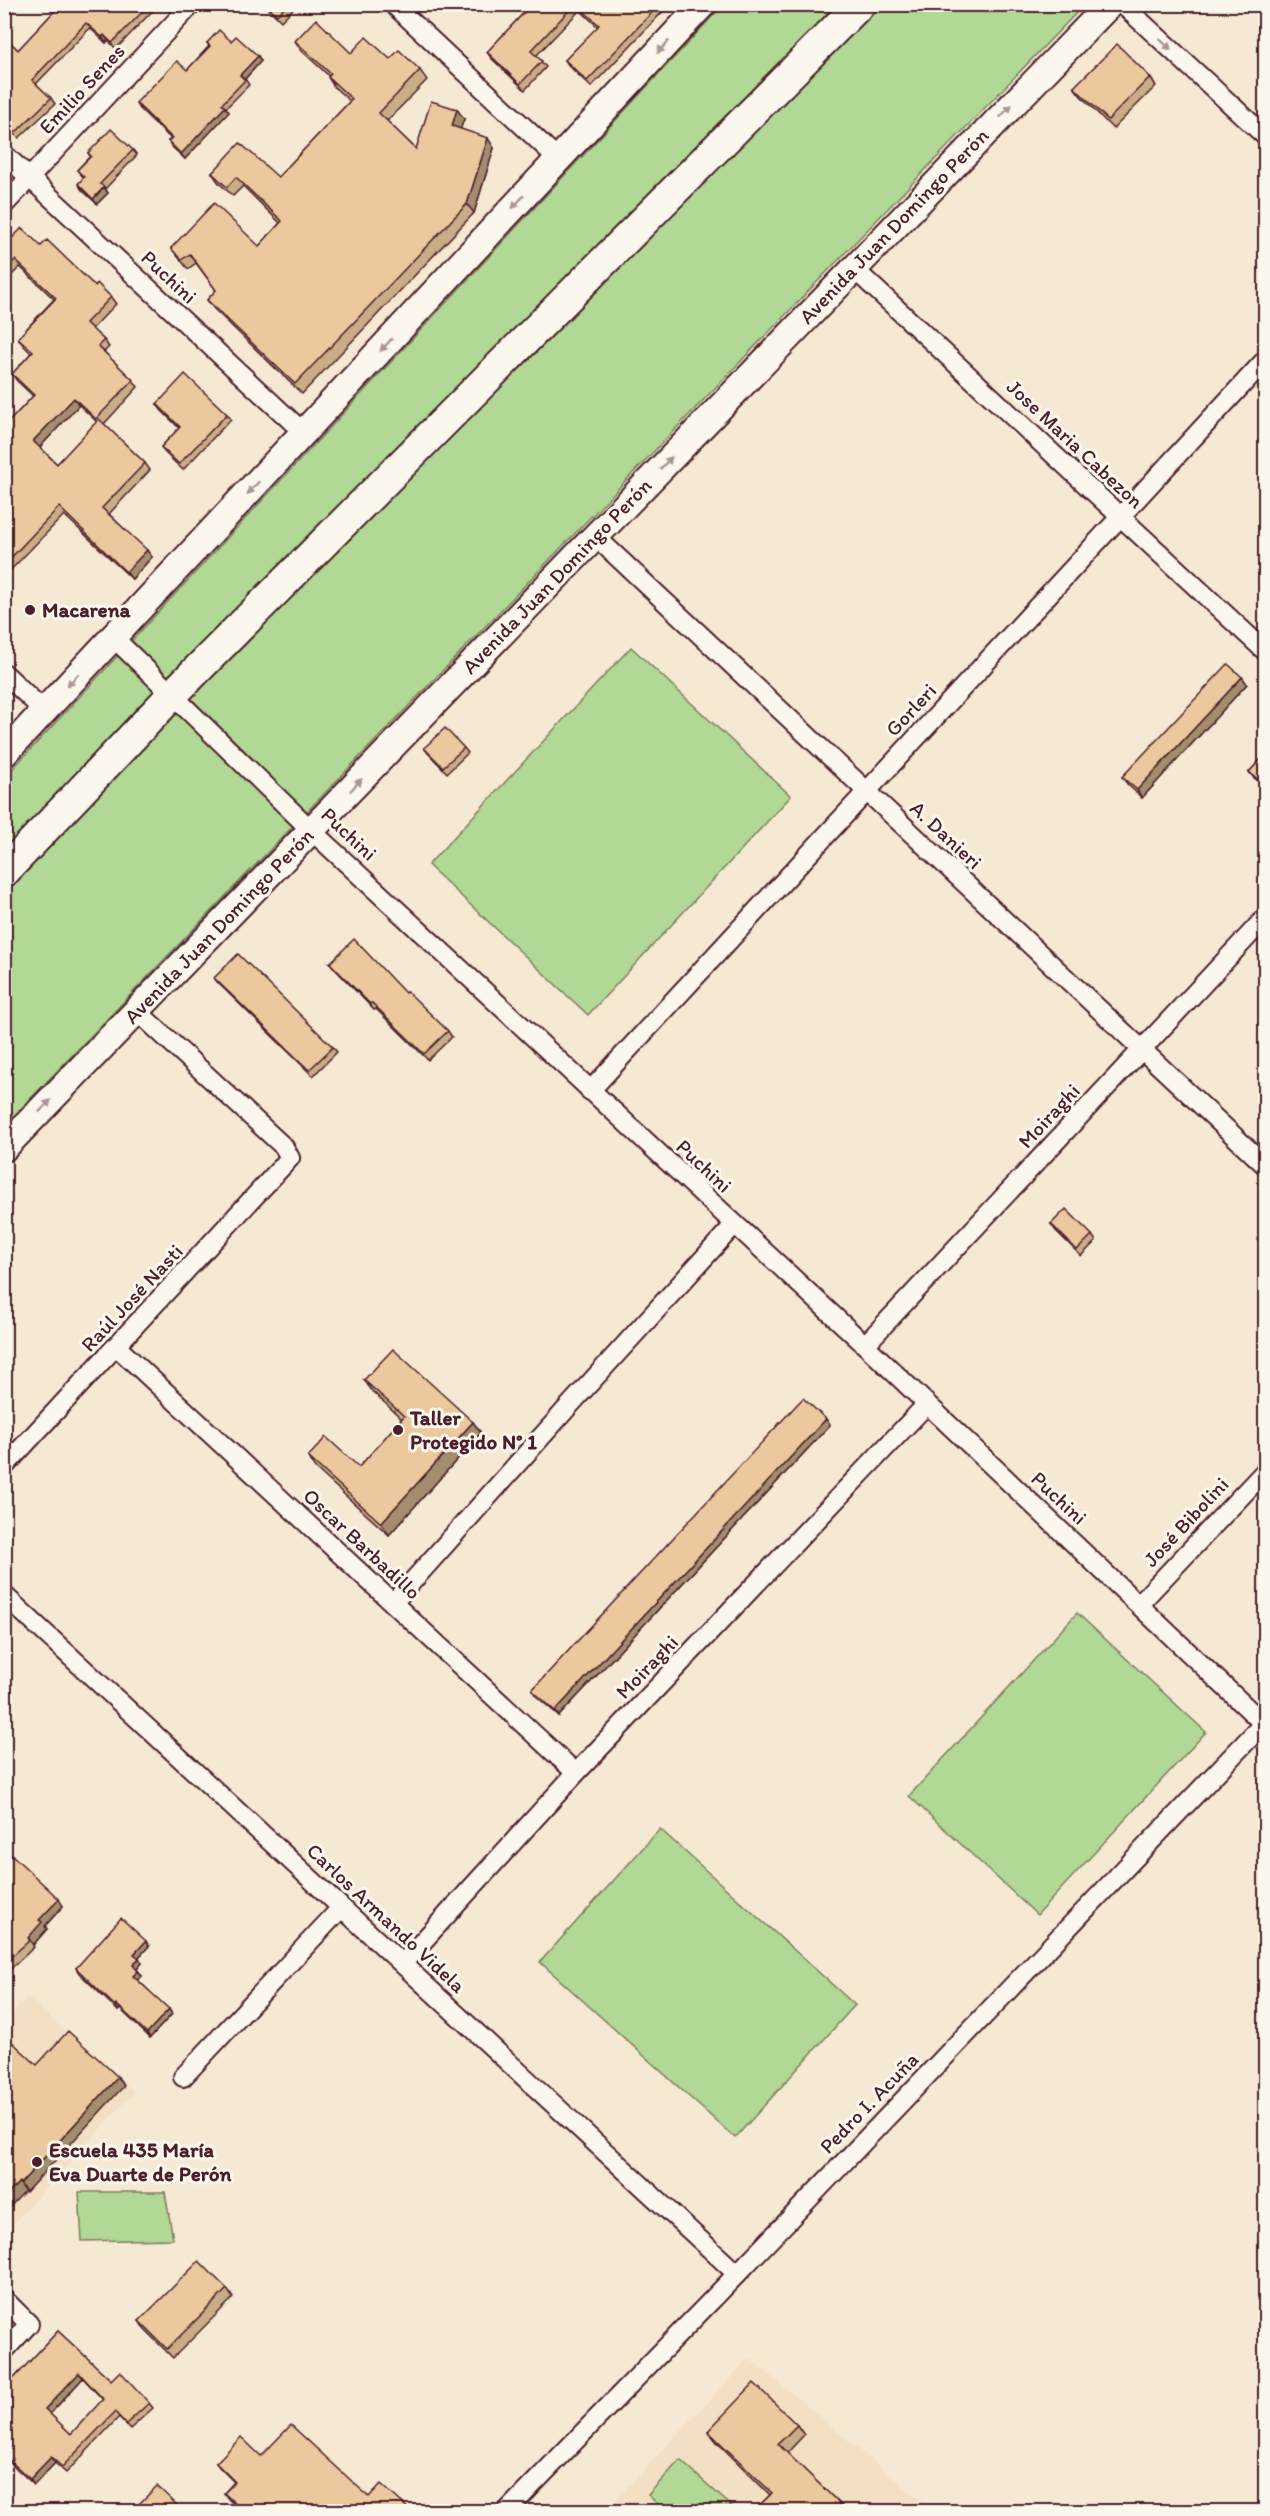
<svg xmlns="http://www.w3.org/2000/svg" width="1270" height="2516" viewBox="0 0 1270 2516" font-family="Itim,sans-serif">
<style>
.built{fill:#f3dfc4}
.green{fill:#b1d894;stroke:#7e7c60;stroke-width:1.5}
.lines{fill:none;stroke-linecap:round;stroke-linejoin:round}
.street-casing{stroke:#4a1f2b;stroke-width:22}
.secondary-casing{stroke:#4a1f2b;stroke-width:30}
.primary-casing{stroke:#4a1f2b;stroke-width:34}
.street{stroke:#fbf7ec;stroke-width:18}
.secondary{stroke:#fbf7ec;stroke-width:26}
.primary{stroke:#fbf7ec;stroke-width:30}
.wall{fill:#caac87;stroke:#4a1f2b;stroke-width:1.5;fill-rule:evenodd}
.shaded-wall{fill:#a48c6e;stroke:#4a1f2b;stroke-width:1.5}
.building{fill:#ebc89d;stroke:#4a1f2b;stroke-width:1.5;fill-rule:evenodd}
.oneway{fill:#ab9695}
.poi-dot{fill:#4a1f2b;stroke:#fbf7ec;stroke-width:2}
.labels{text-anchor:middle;stroke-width:6;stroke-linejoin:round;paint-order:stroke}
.street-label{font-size:21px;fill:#4a1f2b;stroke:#fbf7ec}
.poi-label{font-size:21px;font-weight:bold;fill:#4a1f2b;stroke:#fbf7ec;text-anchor:start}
</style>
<rect width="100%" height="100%" fill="#f6e9d4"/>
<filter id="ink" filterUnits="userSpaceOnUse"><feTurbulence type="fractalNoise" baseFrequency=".0167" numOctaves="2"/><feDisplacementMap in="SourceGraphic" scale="12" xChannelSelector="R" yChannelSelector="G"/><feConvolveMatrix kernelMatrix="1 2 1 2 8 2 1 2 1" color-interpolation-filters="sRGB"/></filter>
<g filter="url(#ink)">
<g class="built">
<polygon points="27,1997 134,2092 5,2233 4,2022"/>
<polygon points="749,2358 933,2511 604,2512"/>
</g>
<g class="green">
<polygon points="723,5 1084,5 5,1125 4,778"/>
<polygon points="631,647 791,796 588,1015 428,865"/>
<polygon points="1077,1613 1206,1732 1037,1915 909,1796"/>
<polygon points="660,1829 855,2005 735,2138 540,1962"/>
<polygon points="79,2192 165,2192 173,2239 82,2241"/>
<polygon points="680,2460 737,2511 665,2511 648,2495"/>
</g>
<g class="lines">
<g class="street-casing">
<g id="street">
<polyline points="393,4 558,159"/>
<polyline points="1122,4 1266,137"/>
<polyline points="4,154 304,433"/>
<polyline points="4,205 192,4"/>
<polyline points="853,268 1266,652"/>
<polyline points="596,537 1266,1166"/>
<polyline points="113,637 312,831 865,1345 1266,1726"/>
<polyline points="4,673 44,711"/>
<polyline points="590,1091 1266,359"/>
<polyline points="865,1345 1266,917"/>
<polyline points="117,1347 576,1773"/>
<polyline points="4,1467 290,1158 284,1147 136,1010"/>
<polyline points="4,1595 737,2274"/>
<polyline points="393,1603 569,1406 734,1225"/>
<polyline points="1139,1604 1266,1470"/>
<polyline points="403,1963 576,1773 927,1404"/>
<polyline points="183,2077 341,1908"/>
<polyline points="4,2299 29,2324 4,2351"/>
<polyline points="506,2512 737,2274 1263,1724"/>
</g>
</g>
<g class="secondary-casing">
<g id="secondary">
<polyline points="4,754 703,4"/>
<polyline points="4,1148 1110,4"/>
</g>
</g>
<g class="primary-casing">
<polyline id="primary" points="4,872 172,695 860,4"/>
</g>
<use href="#street" class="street"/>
<use href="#secondary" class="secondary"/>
<use href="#primary" class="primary"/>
</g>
<g class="wall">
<polygon points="4,4 18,5 4,19"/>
<polygon points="61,4 159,4 116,49 108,40 106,43 90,28 36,84 51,98 55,104 19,138 4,123 4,36 18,50"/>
<polygon points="264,4 293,4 295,7 281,21"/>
<polygon points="435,4 445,4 440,10"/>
<polygon points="532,4 670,4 591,87 569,66 565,60 598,27 580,10 536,56 546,67 525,90 491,58 487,52"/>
<polygon points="231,41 258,56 261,61 245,79 249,85 226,108 229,112 185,159 172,147 168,141 171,139 140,109 136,103 187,70 209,46 207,43"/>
<polygon points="295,41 351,53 390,59 420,70 427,80 387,121 416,149 464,119 460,129 494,148 474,213 302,394 214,309 207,300 216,290 196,263 188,269 171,248 259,246 280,223 243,186 233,196 219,183 212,173 278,177 350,101 334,87 328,77 329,76 302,51"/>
<polygon points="1150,77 1156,86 1113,129 1080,95 1074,87"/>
<polygon points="133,150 137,155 105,189 108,193 97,204 82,190 78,184 84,178 77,170 90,156 88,153"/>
<path d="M4,246H41L111,297L116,304L92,329L104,340L109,347L104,352L133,380L138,387L104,424L145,463L150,470L109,514L152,557L132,579L64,515L4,577V427L33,396L17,381L12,374L31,353L23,345L18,338L54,299L20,267L4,283ZM79,405L97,422L57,464L40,447Z"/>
<polygon points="157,404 227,414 231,419 183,470 165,453 161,447 179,428 161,410"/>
<polygon points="1242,677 1247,684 1142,798 1128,785 1122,777"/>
<polygon points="424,748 464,748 468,753 447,773 428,753"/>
<polygon points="1266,754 1266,788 1253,777 1249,772"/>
<polygon points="330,963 405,993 448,1031 452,1037 428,1060 376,1009 374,1010 334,968"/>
<polygon points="214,978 333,1047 337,1052 313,1076 218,983"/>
<polygon points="1051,1224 1092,1235 1096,1241 1081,1256 1055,1230"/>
<polygon points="364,1380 473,1422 481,1433 389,1535 315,1468 308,1457 359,1467 402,1419 372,1391"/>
<polygon points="830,1425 559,1716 536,1696 532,1690"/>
<polygon points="4,1862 63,1906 45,1926 47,1929 33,1945 34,1947 4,1975"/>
<polygon points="149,1946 138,1958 142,1963 137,1969 142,1976 138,1980 172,2014 150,2038 120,2009 118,2011 79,1973 76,1968"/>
<polygon points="227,2289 233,2298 173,2358 145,2330 139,2321"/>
<path d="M58,2331L111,2380L149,2403L153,2408L130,2429L119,2417L66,2473L55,2463L34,2485L4,2457V2389ZM83,2378L103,2400L71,2434L50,2414Z"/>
<polygon points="797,2425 804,2435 787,2453 842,2506 846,2511 754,2511 770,2495 716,2441 708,2431"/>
<polygon points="261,2456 369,2497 411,2511 241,2511 228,2499 224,2493 234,2482 220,2468 216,2463"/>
</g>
<g class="shaded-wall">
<polygon points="104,35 108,40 106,43 102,37"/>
<polygon points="258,56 261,61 244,80 240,75"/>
<polygon points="225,107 229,112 185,159 181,154"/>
<polygon points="457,109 464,119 458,136 452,126"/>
<polygon points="488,138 494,148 474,213 467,204"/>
<polygon points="104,187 108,193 97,204 93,199"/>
<polygon points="74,398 79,405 39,448 33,441"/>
<polygon points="147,550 152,557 132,579 126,572"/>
<polygon points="1242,677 1247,684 1142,798 1137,790"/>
<polygon points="826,1419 830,1425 559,1716 555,1711"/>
<polygon points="473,1422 481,1433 389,1535 381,1523"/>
<polygon points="59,1899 63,1906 45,1926 47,1929 33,1945 28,1938 39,1920"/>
<polygon points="146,1941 149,1946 137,1959 134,1954"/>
<polygon points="139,1958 142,1963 136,1970 133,1965"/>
<polygon points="138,1971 142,1976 137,1981 133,1976"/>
<polygon points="116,2004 120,2009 118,2011 115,2006"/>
<polygon points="169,2009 172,2014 150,2038 147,2033"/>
<polygon points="118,2077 124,2086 26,2192 20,2184"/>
<polygon points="19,2182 25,2191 4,2213 4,2198"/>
<polygon points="79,2373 83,2378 49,2415 45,2409"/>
<polygon points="51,2457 55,2463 34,2485 30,2479"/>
</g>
<g class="building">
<polygon points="4,4 9,4 4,10"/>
<polygon points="61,4 150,4 112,43 104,35 102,37 86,23 32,80 51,98 16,132 4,122 4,36 18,50"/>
<polygon points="266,4 288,4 277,15"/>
<polygon points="532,4 575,4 531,51 542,61 520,84 487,52"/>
<polygon points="576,4 660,4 587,81 565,60 599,25"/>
<polygon points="316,19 351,53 366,37 390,59 399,50 420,70 379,113 416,149 431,101 457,109 452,126 488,138 467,204 295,384 207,300 216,290 190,254 181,260 171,248 214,203 259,246 282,221 236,177 227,187 212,173 240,143 278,177 352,99 328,77 331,74 295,41"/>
<polygon points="219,30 231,41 236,36 258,56 240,75 245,80 222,104 225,107 181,154 168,141 172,138 136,103 177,61 187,70 210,46 207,43"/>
<polygon points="1117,44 1150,77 1108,120 1074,87"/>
<polygon points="111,129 133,150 100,184 104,187 93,199 78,184 84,177 77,170 91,156 88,153"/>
<polygon points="22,228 41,246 47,240 95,286 97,283 111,297 86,323 104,340 98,346 133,380 96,419 74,398 33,441 57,464 99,419 145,463 102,508 147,550 126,572 59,507 4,565 4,427 34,395 12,374 33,351 18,338 56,298 15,260 4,271 4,246"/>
<polygon points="185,374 227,414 179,464 161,447 180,427 157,404"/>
<polygon points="1228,664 1242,677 1137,790 1122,777"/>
<polygon points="1266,723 1266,731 1261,727"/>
<polygon points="445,728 464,748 443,767 424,748"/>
<polygon points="1266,754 1266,786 1249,772"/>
<polygon points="354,939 405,993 407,991 448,1031 424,1054 372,1003 370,1004 330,963"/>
<polygon points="238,954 333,1047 309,1070 214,978"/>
<polygon points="1066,1209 1092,1235 1077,1250 1051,1224"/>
<polygon points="393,1349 473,1422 381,1523 308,1457 326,1437 359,1467 404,1416 364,1380"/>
<polygon points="803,1398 826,1419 555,1711 532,1690"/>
<polygon points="12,1855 59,1899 39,1920 42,1922 28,1938 30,1940 4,1963 4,1862"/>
<polygon points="121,1918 146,1941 134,1954 139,1958 133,1965 138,1971 133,1976 169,2009 147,2033 116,2004 115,2006 76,1968"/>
<polygon points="68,2031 118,2077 20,2184 19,2182 4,2198 4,2045 10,2040 37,2065"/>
<polygon points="199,2261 227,2289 167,2349 139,2321"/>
<path d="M58,2331L111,2380L120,2371L149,2403L126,2424L115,2412L62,2467L51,2457L30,2479L4,2455V2389ZM79,2373L103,2399L71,2434L45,2409Z"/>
<polygon points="754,2383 797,2425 778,2444 842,2506 837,2511 754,2511 772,2493 708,2431"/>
<polygon points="291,2425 369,2497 381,2484 411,2511 243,2511 224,2493 235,2482 216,2463 241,2437 261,2456"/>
<polygon points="157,2486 177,2505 185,2511 132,2511"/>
</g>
<defs><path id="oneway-solid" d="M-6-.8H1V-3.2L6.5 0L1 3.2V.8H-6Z" transform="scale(1.5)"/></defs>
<g class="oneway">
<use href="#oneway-solid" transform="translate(1165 44) rotate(43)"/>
<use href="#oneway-solid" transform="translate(663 47) rotate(133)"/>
<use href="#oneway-solid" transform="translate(1006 111) rotate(-46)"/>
<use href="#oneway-solid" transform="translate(518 202) rotate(133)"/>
<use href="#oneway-solid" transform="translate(386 345) rotate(133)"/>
<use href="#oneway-solid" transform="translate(666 463) rotate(-46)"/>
<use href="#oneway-solid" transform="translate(253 488) rotate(133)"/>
<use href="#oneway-solid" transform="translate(73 680) rotate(133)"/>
<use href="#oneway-solid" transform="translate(356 785) rotate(-46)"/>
<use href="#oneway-solid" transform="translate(45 1106) rotate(-46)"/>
</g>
</g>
<g class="poi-dot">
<circle cx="30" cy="610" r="6"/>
<circle cx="398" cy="1430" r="6"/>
<circle cx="37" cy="2162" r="6"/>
</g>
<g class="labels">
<g class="street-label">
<text transform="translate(82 89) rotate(-47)" y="7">Emilio Senes</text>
<text transform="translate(894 226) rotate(-46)" y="7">Avenida Juan Domingo Perón</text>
<text transform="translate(169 277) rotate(43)" y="7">Puchini</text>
<text transform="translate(1075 444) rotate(43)" y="7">Jose Maria Cabezon</text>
<text transform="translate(557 576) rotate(-46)" y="7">Avenida Juan Domingo Perón</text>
<text transform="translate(911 710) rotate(-47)" y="7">Gorleri</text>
<text transform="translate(349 834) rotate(43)" y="7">Puchini</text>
<text transform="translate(946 835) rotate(43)" y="7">A. Danieri</text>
<text transform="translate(219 926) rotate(-46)" y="7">Avenida Juan Domingo Perón</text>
<text transform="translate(1049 1116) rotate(-47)" y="7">Moiraghi</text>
<text transform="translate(704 1166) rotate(43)" y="7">Puchini</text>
<text transform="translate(132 1298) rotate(-47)" y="7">Raúl José Nasti</text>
<text transform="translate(1059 1498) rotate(43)" y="7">Puchini</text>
<text transform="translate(1186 1522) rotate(-47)" y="7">José Bibolini</text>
<text transform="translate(362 1544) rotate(43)" y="7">Oscar Barbadillo</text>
<text transform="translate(647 1667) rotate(-46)" y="7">Moiraghi</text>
<text transform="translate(386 1918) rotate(43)" y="7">Carlos Armando Videla</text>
<text transform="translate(869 2103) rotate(-46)" y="7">Pedro I. Acuña</text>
</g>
<g class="poi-label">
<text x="42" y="617">Macarena</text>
<text x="410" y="1425">Taller<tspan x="410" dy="24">Protegido N° 1</tspan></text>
<text x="49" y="2157">Escuela 435 María<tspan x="49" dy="24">Eva Duarte de Perón</tspan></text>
</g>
</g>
<rect width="1270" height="2516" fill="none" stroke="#fbf7ec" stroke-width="24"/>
<rect x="12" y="12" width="1246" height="2492" fill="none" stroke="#4a1f2b" stroke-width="2" filter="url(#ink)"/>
</svg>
